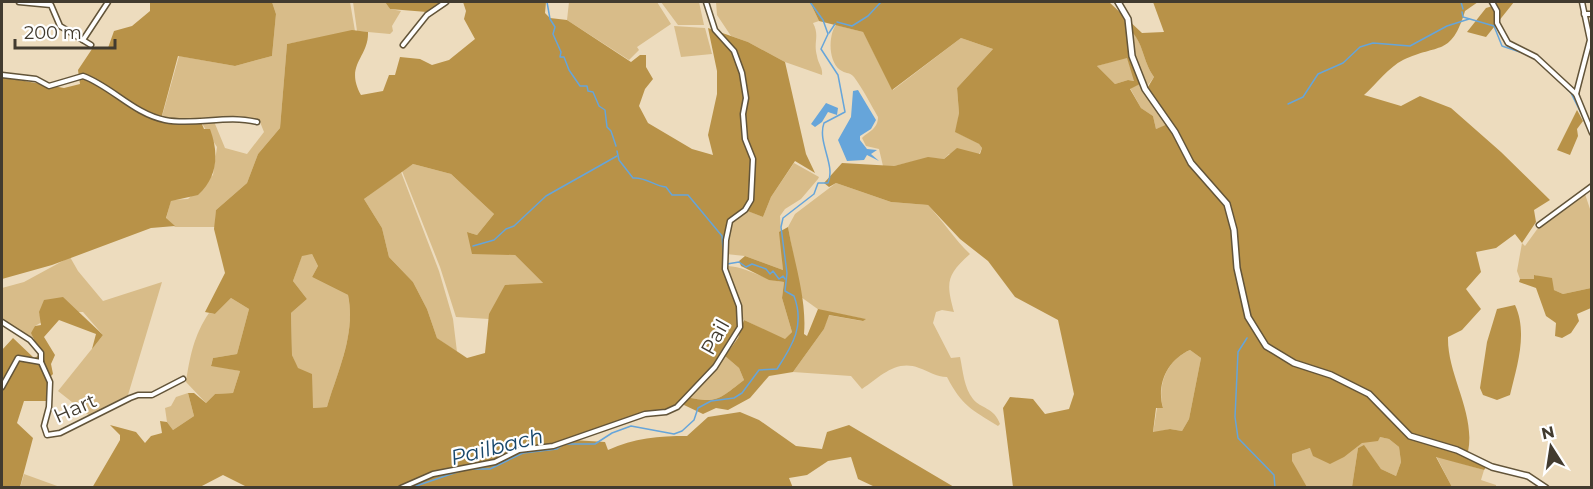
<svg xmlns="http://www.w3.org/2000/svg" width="1593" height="489" viewBox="0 0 1593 489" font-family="Montserrat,sans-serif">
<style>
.green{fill:#d8bc89;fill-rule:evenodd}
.forest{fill:#b89248;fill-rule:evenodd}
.water{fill:#66a5da}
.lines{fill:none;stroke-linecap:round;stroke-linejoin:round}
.stream{stroke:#66a5da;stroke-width:1.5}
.minor-casing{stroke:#625439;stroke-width:7}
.tertiary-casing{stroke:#625439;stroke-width:8}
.minor{stroke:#fff;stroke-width:4}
.tertiary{stroke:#fff;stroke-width:5}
.labels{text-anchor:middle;stroke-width:4.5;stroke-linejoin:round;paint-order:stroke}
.street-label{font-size:20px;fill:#423b2f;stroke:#fff}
.water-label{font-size:21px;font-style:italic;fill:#18476b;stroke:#fff}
</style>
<rect width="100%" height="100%" fill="#eddcbe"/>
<g class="green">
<path d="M272,2H350L355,31L287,44L280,128L258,154L247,183L216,210L215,227H175L166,219L171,200L188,199L213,175L217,147L201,122L186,124L161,120L179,56L235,66L272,56L276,14ZM213,119L260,122L264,132L247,154L225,148Z"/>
<polygon points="353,2 385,2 390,9 401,11 392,26 393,31 390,34 357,31"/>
<polygon points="569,2 657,2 671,24 637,47 639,50 629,60 567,20"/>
<polygon points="661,2 699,2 704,25 678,25"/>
<path d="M716,2H810L819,21L813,23C820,36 813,42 817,56C818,64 823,67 822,75L785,62L748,42L731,36L717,15Z"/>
<path d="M836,25L863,32L893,90L961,38L993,49L957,88L959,113L956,132L979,144L982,148L979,154H949L944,159L928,158L894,166H883L879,149L866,146L862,138C869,131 878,129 878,117C871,105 863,89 854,77C850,72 847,74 842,71C828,64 828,35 836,25Z"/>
<polygon points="674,26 705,28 712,54 681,57"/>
<path d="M1130,29C1144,43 1142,60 1154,77L1145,89L1168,125L1156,129L1153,116L1141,108L1130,88L1142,83L1132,56Z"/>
<polygon points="1127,57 1135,81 1128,80 1115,84 1097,66"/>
<polygon points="794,163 819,177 818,179 801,199 785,209 780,216 783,270 745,256 726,254 732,221 746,210 763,217 771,197"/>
<polygon points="413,164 451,174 494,214 477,235 467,232 515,255 543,283 490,314 489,319 456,317 440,267 402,171"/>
<polygon points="401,172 439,271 453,319 457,352 437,338 427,309 413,282 389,257 382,228 364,199"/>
<path d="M836,183L891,202L928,205C943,221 955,240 970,254C946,275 946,283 954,312L942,310L936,312L933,323L951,358L960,357C963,371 964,388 973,399C981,409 994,407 1000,424L998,426C971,409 962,406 947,377C936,377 929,371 919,368C896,359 880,377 862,389L851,376L793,372L824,329L828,315L862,321L865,319L819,310L801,297L788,227L795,214Z"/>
<polygon points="1585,194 1591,212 1591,288 1563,294 1554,290 1546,279 1535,275 1534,280 1520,279 1517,271 1522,243 1525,246 1538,228"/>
<path d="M312,254L318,266L312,277L348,295C356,334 338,370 327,407L313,408L292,355L291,313L307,299L293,281L302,255Z"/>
<polygon points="70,257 78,271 103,301 162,282 128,395 91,417 58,391 103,335 83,312 39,312 42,322 35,326 32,340 2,321 2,288 24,282"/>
<path d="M727,266C748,267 763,280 784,282L782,298L792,332L785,340L742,319Z"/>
<path d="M231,298L249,309L237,354L213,358L211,365L240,371L233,393L215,394L206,403L186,382C190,356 194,335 209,313L215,314Z"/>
<path d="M1190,350L1201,358L1189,419L1182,431L1170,429L1153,433L1157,408H1163C1157,384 1167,360 1190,350Z"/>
<path d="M725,356L739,368L744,380C719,399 718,404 686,397L714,371Z"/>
<polygon points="188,393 194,416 173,430 167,422 165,408 171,406 176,397"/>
<polygon points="1380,437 1389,439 1399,447 1401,462 1396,476 1381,469 1364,446 1358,448 1352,487 1307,487 1291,461 1292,454 1310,448 1351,450 1362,442"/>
<polygon points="1436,456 1484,470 1481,480 1496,485 1496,487 1452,487"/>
<polygon points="24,474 60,487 20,488"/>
</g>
<g class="forest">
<path d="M150,2H272L276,14L272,56L235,66L178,56L161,119L186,124L201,122L204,129H210C219,153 218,177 198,195L171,201L166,218L175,226L151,228L52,265L2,279V77L64,88L80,84L78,70L92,49L108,48L114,31L132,26L150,11Z"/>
<polygon points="385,2 441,2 427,12 390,9"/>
<path d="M463,2H546L545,13L550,18L567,20L631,62L640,55H646V67L653,79L645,89L639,106L648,123L692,149L713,155L708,135L717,94V71L708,28L748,42L785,62L806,154L815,173L795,161L771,197L763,217L745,210L730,221L726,240L725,269L739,306L740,327L734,340L705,379L673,410L645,414L553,446L519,450L505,458L522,452L553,449L573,440L605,442L608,450C634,438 659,436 687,436L708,417L740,412L759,420L796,446L822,449L827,432L849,425L954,487H875L858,479L851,457L828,461L807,475L789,478L793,488L405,487C423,479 441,472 460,468C474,465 489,469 501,460L433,474L401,487H247L223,475L200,487L92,488L120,440V435L110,425L136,432L145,443L151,436L162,433L160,421L167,422L173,430L194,416L188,393H194L206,403L215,394L233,393L240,371L211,366L213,358L237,354L249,309L231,298L215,314L205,312L225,273L214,229L216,210L247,183L258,154L280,128L287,44L352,30L368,32C369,58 344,64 361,95L383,91L389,75H395L400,57L420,59L432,65L449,60L475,39L464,19L466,11ZM413,164L451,174L494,214L477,235L467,232L472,254L515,255L543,283L505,285L489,314L485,353L467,358L437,338L427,309L413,282L389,257L382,228L364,199ZM312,254L318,266L312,277L348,295C356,334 338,370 327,407L313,408L312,374L298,368L292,355L291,313L307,299L293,281L302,256Z"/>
<path d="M810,2H1109L1142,33L1164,32L1153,2H1478L1465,11C1451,57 1439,43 1403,60C1389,67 1376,84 1364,95L1401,106L1420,96L1451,108L1501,152L1550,200L1534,210L1536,222L1522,243L1515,234L1496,248L1476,252L1481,272L1466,289L1481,309L1462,330L1448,337C1447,375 1476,413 1468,452L1490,463L1484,470L1436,457L1452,487H1352L1358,448L1364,445L1381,469L1396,476L1401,462L1399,447L1389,439L1380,437L1378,441L1362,443L1344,457L1330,464L1313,456L1310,448L1292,454V461L1307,487H1013L1003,408L1010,397L1033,399L1045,414L1069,409L1074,394L1058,320L1015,297L988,261L960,239L928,205L891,202L836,183L829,187L824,183L842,163L894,166L928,157L944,159L957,148L980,154L982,148L979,144L955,132L959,113L957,88L993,49L961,38L892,90L863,32L819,21ZM1130,30C1144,43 1142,60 1154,77L1145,92L1168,124L1156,129L1153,116L1141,108L1130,89L1142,83L1130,47ZM1127,58L1134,81L1128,80L1115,84L1097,66ZM1190,350L1201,358L1189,419L1182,431L1170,429L1153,432L1156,408H1163C1156,385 1167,360 1190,350Z"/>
<polygon points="1492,2 1514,2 1486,37 1467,32 1486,8 1496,5"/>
<polygon points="1577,110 1583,121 1577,129 1578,136 1570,155 1557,150"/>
<path d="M788,227C794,262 807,299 804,334L807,336L818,309L866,319L863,321L829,315L824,329L793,372L769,376L750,398L728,410L716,408L703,414L684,405L686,397C718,404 719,399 744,380L739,368L725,356L738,338L744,320L785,339L792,332L782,298L784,282L769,280L741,266L739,261L745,256L783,270L779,232Z"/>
<polygon points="1534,275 1552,278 1554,290 1563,294 1591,288 1591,308 1577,314 1579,321 1571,333 1562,338 1555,336 1556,323 1546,316 1536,288 1519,282 1520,279 1534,279"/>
<polygon points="63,297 103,335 92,349 96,334 59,320 44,337 55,355 51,364 53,374 48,379 49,401 24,401 17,423 33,438 20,487 2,488 2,350 13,338 34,358 38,356 37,346 31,333 35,326 41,325 39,312 44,300"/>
<path d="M1515,305C1528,333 1517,366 1510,395L1497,400L1483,395L1480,388L1487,342L1497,309Z"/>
</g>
<g class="water">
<polygon points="858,90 876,120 871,129 860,136 860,140 867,149 877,150 871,154 879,161 867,155 864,160 847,161 838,140 851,117 853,91"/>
<polygon points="826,103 838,108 837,115 828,112 822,122 815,127 811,124"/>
</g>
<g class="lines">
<g class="stream">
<polyline points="547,2 550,19 555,27 553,34 561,52 560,57 564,57 569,70 580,86 587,86 588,91 593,92 599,106 605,110 607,127 611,131 616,146"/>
<polyline points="1461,2 1463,9"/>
<polyline points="1462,12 1463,17 1494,26 1502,46 1526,54"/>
<polyline points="837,22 852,26 868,16 881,2"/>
<polyline points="829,33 835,24"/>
<polyline points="1555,77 1571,93 1591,133"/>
<polyline points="1288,104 1303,97 1318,74 1343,63 1360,47 1373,43 1410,46 1447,26 1469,19"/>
<path d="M617,151L619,160L633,178C647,177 653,186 666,187L672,195H688L722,236L724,263"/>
<polyline points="473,246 494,240 506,229 514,226 546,196 617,156"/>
<polyline points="727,264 739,262 746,267 752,264 766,269 770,274 773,271 779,279 783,276 785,279"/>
<polyline points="1247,338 1238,352 1235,417 1238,438 1274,475 1275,488"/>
<path d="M470,469H490L523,453L557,449L564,444H595L612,433L631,426L674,434L682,431L694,420L698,408L711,401L734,398L742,393L759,370L777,369C793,345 805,325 794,296L785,291L787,273L781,227L783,218L814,194L818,183H828C836,165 817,142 824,123L845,112L838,75L821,49L828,34L823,20L810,2"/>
<polyline points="410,488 463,470"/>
</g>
<g class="minor-casing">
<g id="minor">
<polyline points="19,2 51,5 60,26 91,45"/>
<polyline points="1492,2 1497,11 1497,23 1508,43 1536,57 1576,94"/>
<polyline points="1582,2 1590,40 1576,94 1592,133"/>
<polyline points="1584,14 1592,14"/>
<polyline points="83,40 108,2"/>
<polyline points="403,45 427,15 446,2"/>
<path d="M2,75L36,79L49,86L83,76C111,86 134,114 165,120C195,126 227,114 257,122"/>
<polyline points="1539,225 1592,186"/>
<polyline points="2,322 30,340 41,353 41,362 50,382 49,407 44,426 47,435 60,433 130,398 138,395 152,395 183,379"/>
<polyline points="2,387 18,358 41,362"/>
<polyline points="401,488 433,474 495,462 519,450 553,446 645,414 666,412 677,407 715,367 740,327 739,306 725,269 726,240 730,221 745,210 751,200 753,159 745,139 743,114 746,98 742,73 734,51 715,30 706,2"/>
</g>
</g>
<g class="tertiary-casing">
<polyline id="tertiary" points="1118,2 1128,19 1132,56 1145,89 1175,132 1191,163 1227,204 1234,230 1237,268 1248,317 1266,346 1294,363 1331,375 1369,394 1410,436 1457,450 1492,467 1528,476 1546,488"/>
</g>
<use href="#minor" class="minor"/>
<use href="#tertiary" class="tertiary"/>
</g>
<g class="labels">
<g class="street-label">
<text transform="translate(715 337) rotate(-61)" y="7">Pail</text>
<text transform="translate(75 408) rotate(-24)" y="7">Hart</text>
</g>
<g class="water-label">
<text transform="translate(497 447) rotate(-14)" y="7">Pailbach</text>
</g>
</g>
<rect width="1593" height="489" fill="none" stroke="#423b2f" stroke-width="6"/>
<g transform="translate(1551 447) rotate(348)" stroke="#ffffff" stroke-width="4.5" paint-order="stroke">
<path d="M0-4.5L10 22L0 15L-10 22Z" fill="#423b2f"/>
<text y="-9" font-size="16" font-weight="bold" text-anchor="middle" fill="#423b2f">N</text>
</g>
<path d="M15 39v9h100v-9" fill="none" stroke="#423b2f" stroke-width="3"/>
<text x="24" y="39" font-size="18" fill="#423b2f" stroke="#ffffff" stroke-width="4.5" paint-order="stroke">200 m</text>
</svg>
